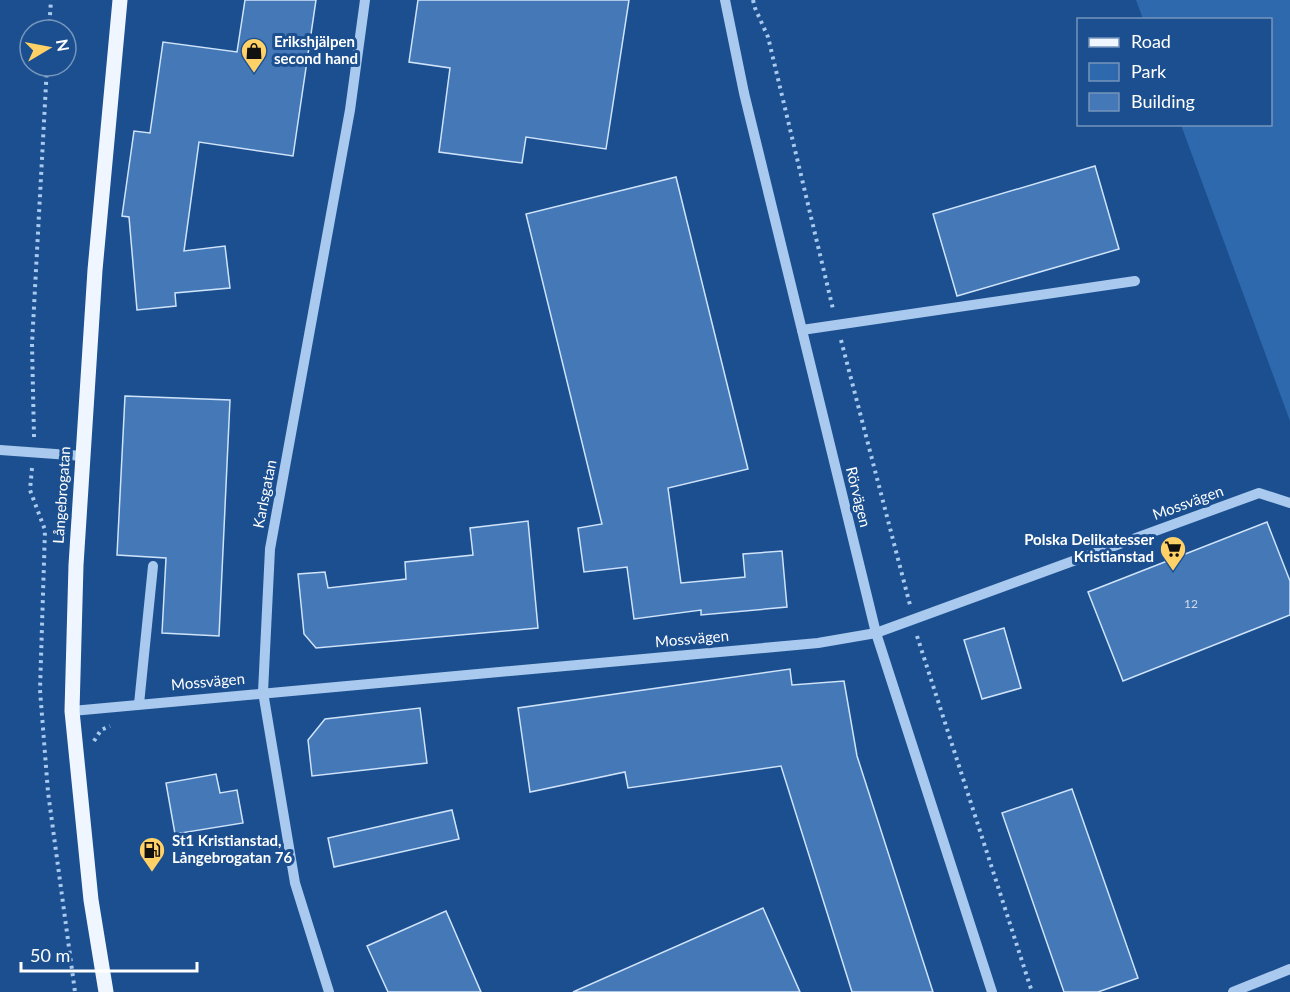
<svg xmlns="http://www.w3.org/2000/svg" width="1290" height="992" viewBox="0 0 1290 992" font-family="Lato,sans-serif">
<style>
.green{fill:#2e69ad}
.building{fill:#4478b7;stroke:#cfe3fa;stroke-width:1.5}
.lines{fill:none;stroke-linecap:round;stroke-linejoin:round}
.path{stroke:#a9c9ee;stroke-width:4;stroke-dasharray:3 4.5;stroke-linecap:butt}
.minor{stroke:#a9c9ee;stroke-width:10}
.major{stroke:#f0f6ff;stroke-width:15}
.labels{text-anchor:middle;stroke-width:6;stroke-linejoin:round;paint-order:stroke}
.number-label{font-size:12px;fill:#d0dded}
.poi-label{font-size:15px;font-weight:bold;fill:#fff;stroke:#1b4f8f;text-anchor:start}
.street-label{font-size:15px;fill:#fff;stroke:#1b4f8f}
</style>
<rect width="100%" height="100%" fill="#1b4f8f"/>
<polygon class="green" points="1136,0 1290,0 1290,421 1181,125 1270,124 1270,20 1143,19"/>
<g class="building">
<polygon points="245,0 316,0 293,156 199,142 184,251 225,246 230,288 175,293 176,306 137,310 129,217 122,216 134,131 150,133 163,42 237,52"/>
<polygon points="418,0 629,0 606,149 526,137 522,163 439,152 450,68 409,62"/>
<polygon points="1095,166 1119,249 957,296 933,214"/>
<polygon points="676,177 748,469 668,488 681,583 745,577 743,554 782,551 787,607 701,615 701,610 634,619 627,567 584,572 578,528 602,524 526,214"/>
<polygon points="125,396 230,400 219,636 162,633 166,558 117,555"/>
<polygon points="528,521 538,628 316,648 304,634 298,574 325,572 328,588 406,579 405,562 473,555 470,528"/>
<polygon points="1267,522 1290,581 1290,615 1123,681 1088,592"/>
<polygon points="1004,628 1021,688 982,699 964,640"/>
<polygon points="790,669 792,685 844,681 857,756 933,992 852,992 781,766 628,788 625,772 530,792 518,708"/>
<polygon points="420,708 427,763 312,776 308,740 325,719"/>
<polygon points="216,774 220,793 237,790 243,823 175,834 166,783"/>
<polygon points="1072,789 1138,978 1098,992 1064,992 1002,813"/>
<polygon points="452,810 459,839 334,867 328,838"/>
<polygon points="763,908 800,992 573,992"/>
<polygon points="446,911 481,992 388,992 367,946"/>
</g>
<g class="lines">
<g class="path">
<polyline points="753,0 755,8 768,37 833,309"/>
<polyline points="49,30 51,0"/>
<polyline points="841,340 910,605"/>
<polyline points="34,437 32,344 47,66"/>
<polyline points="32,468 30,490 45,530 40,690 48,792 75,992"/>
<polyline points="917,636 1032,992"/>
<polyline points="94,741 101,730 110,726"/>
</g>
<g class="minor">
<polyline points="725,0 744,93 876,633 992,992"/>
<polyline points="802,330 1135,281"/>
<polyline points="0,450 83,456"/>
<polyline points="139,704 153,566"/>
<polyline points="72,711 818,643 876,633 1259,493 1290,503"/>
<polyline points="329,992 295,883 263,692 270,549 350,110 365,0"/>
<polyline points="1233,992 1290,969"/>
</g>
<polyline class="major" points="106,992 91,900 72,711 76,565 95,270 120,0"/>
</g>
<defs>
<g id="shop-pin" transform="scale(1.35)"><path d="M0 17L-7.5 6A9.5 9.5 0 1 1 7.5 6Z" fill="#ffd166" stroke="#1b4f8f"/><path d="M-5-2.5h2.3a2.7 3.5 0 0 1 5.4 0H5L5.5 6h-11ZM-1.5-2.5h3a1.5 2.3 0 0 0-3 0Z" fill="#111"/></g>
<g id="supermarket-pin" transform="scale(1.35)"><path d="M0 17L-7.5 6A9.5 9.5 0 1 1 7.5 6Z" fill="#ffd166" stroke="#1b4f8f"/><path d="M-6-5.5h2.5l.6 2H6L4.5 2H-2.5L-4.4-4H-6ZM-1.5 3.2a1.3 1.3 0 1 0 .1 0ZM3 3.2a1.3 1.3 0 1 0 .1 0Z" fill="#111"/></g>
<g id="fuel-pin" transform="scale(1.35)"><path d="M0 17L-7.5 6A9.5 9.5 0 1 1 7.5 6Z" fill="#ffd166" stroke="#1b4f8f"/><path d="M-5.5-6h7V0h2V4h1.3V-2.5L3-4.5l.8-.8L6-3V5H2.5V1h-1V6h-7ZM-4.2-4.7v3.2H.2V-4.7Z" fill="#111"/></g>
</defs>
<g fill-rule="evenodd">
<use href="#shop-pin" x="254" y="51"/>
<use href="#supermarket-pin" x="1173" y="549"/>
<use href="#fuel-pin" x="152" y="850"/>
</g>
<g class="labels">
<g class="number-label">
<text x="1191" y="608">12</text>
</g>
<g class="poi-label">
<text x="274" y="47">Erikshjälpen<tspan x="274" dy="17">second hand</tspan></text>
<text x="1154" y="545" text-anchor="end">Polska Delikatesser<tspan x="1154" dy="17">Kristianstad</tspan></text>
<text x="172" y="846">St1 Kristianstad,<tspan x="172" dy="17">Långebrogatan 76</tspan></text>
</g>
<g class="street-label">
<text transform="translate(265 494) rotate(-79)" y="5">Karlsgatan</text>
<text transform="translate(62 495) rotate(-86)" y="5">Långebrogatan</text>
<text transform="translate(858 497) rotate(76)" y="5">Rörvägen</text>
<text transform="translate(1188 503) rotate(-20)" y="5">Mossvägen</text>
<text transform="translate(692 639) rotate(-5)" y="5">Mossvägen</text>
<text transform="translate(208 682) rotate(-5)" y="5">Mossvägen</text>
</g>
</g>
<rect x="1077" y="18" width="195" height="108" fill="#1b4f8f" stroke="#7695bc" stroke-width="1.5"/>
<rect x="1089" y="38" width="30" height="9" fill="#f0f6ff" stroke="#7695bc" stroke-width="1.5"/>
<text x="1131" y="48" font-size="18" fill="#ffffff">Road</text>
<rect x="1089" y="63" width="30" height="18" fill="#2e69ad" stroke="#7695bc" stroke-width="1.5"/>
<text x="1131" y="78" font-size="18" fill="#ffffff">Park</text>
<rect x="1089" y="93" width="30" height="18" fill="#4478b7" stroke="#7695bc" stroke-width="1.5"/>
<text x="1131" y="108" font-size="18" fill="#ffffff">Building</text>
<g transform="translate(48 48) rotate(80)"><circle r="28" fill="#1b4f8f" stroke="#7695bc" stroke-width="1.5"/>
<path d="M0-4.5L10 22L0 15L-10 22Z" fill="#ffd166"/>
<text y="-9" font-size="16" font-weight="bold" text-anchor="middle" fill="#ffffff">N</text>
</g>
<path d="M21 962v9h176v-9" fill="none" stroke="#ffffff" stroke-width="3"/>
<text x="30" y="962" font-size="18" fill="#ffffff" stroke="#1b4f8f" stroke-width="4.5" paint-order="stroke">50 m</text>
</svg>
